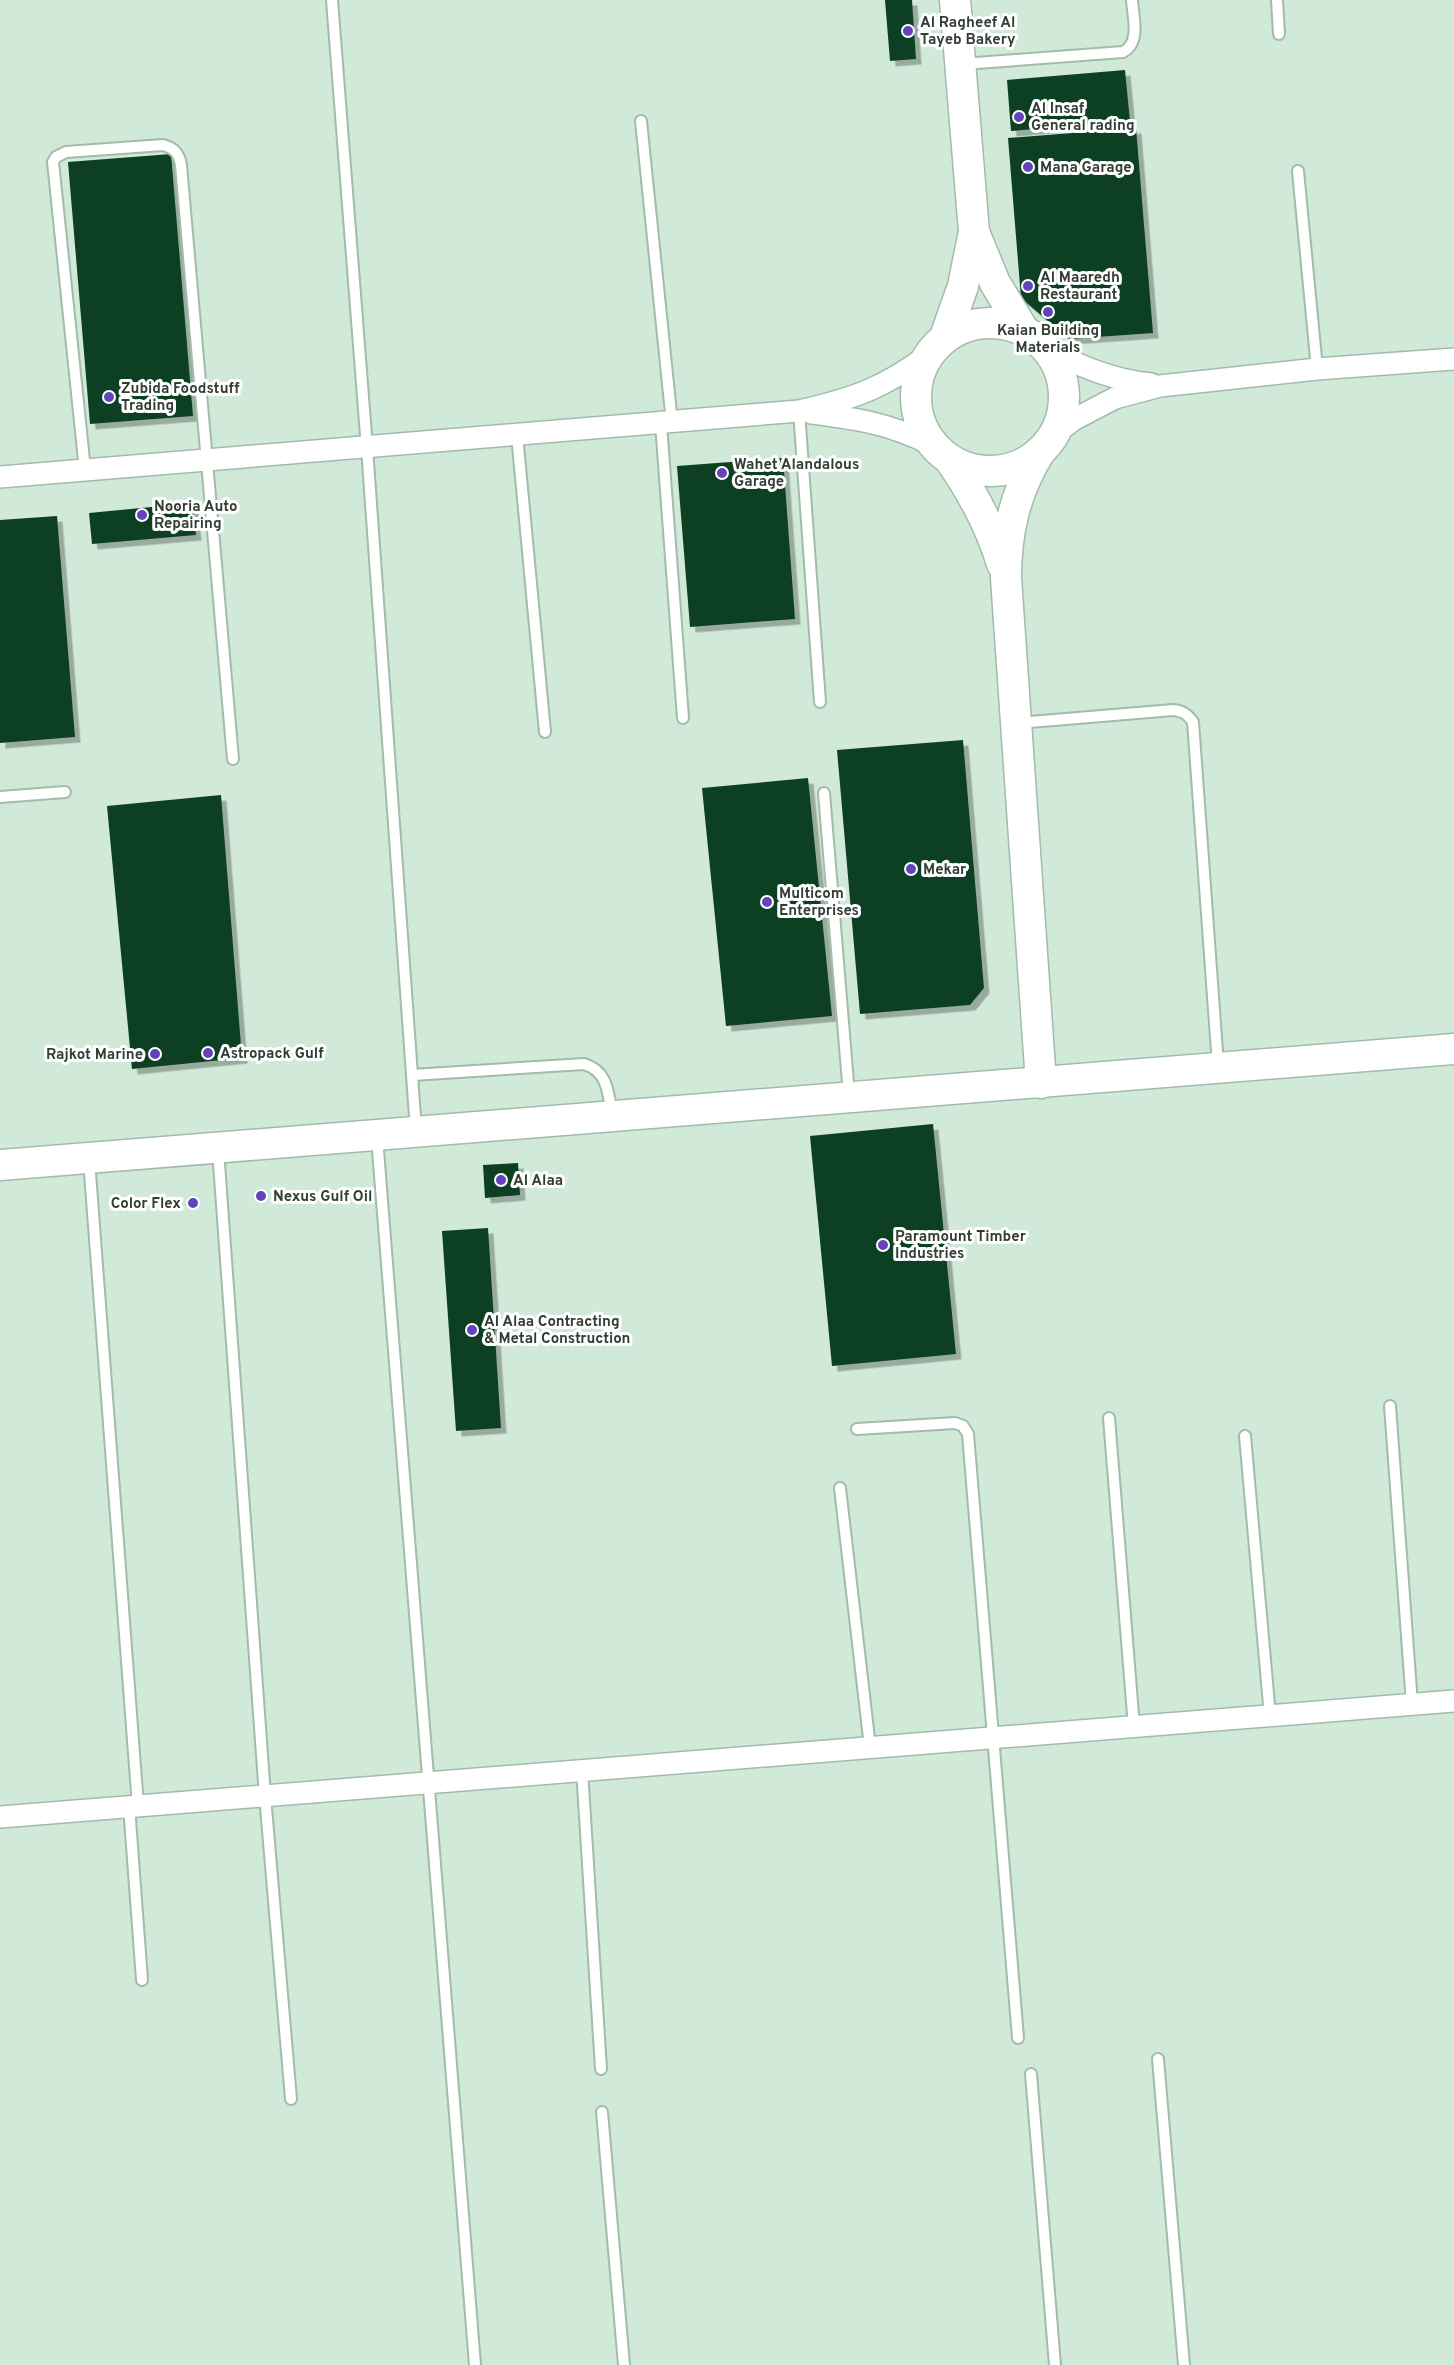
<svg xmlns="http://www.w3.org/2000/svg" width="1454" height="2365" viewBox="0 0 1454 2365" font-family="Overpass,sans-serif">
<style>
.building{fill:#0c3f24;filter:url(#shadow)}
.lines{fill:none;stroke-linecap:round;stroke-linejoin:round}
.lane-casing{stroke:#a3bbaa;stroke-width:14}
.street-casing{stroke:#a3bbaa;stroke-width:24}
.secondary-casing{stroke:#a3bbaa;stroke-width:33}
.lane{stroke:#fff;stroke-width:10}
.street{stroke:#fff;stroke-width:21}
.secondary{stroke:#fff;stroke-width:30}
.poi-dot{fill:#6243bc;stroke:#fff;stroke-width:2}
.labels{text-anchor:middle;stroke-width:6;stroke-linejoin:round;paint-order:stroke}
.poi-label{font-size:15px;font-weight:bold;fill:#333d36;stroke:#fff;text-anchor:start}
</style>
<defs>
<filter id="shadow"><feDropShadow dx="5.5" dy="5.5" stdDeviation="0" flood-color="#0004"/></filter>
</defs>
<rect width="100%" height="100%" fill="#d1e9d8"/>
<g class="building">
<polygon points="885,0 912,0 916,59 890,61"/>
<polygon points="1125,70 1130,121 1011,131 1007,80"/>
<polygon points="1136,128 1153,333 1069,339 1021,298 1008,138"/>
<polygon points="171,154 193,416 90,424 68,162"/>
<polygon points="783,458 795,619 690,627 677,466"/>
<polygon points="193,503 196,535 92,544 89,513"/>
<polygon points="57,516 75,737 0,743 0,520"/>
<polygon points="963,740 984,988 970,1005 860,1014 837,750"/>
<polygon points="808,778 832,1016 726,1026 702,788"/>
<polygon points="221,795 242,1058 132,1069 107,806"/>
<polygon points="933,1124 956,1354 832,1366 810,1136"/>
<polygon points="518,1163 520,1195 485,1198 483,1165"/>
<polygon points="488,1228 501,1428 456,1431 442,1231"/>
</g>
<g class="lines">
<g class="lane-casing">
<g id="lane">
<polyline points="332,0 367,448 416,1131"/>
<polyline points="1277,0 1279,34"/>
<path d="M963,64L1123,52C1141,43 1133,17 1132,0"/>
<polyline points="641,121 672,423"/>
<polyline points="1298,171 1317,369"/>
<polyline points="799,411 820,702"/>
<polyline points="661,424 683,718"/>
<polyline points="517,435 545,732"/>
<path d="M85,470L53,162L56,157L66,152L163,145C174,148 179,153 181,165L233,759"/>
<path d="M1018,723L1173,710C1183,711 1187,714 1193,722L1218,1065"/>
<polyline points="824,793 849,1095"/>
<polyline points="0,797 65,792"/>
<path d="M412,1075L584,1064C608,1071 608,1093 612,1114"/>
<polyline points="377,1138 475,2365"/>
<polyline points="218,1150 265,1796 291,2099"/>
<polyline points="89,1160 138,1806"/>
<polyline points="1390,1406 1412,1704"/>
<polyline points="1109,1418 1134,1727"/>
<polyline points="857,1429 955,1423 963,1426 968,1434 1018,2038"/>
<polyline points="1245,1436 1270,1716"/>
<polyline points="840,1488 870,1747"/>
<polyline points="582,1770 601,2069"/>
<polyline points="129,1806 142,1980"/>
<polyline points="1158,2059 1184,2365"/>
<polyline points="1031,2074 1055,2365"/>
<polyline points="602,2112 624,2365"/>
</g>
</g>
<g class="street-casing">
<g id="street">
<path d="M1043,346C1077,366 1111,380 1151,384"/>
<path d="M811,413C857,419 889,423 932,445"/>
<polyline points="1054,435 1073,420 1115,398 1160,386 1317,369 1454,359"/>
<path d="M0,477L799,411C852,399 885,388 929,354"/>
<polyline points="0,1817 1454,1701"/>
</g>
</g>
<g class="secondary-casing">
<g id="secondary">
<polyline points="974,232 995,283 1024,331"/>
<circle cx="990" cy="397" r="74"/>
<polyline points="945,337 963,286 974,232 955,0"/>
<path d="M1039,453C1015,493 1006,532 1006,578L1041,1083"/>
<path d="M950,460C972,492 991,526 1002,564"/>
<polyline points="0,1165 1454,1049"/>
</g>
</g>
<use href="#lane" class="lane"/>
<use href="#street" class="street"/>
<use href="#secondary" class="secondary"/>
</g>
<g class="poi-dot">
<circle cx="908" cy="31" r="6"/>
<circle cx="1019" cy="117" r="6"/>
<circle cx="1028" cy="167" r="6"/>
<circle cx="1028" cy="286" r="6"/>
<circle cx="1048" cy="312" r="6"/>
<circle cx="109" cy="397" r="6"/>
<circle cx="722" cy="473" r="6"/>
<circle cx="142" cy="515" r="6"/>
<circle cx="911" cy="869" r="6"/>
<circle cx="767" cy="902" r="6"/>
<circle cx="208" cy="1053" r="6"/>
<circle cx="155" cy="1054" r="6"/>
<circle cx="501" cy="1180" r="6"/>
<circle cx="261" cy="1196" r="6"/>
<circle cx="193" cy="1203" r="6"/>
<circle cx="883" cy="1245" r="6"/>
<circle cx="472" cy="1330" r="6"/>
</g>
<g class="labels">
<g class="poi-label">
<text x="920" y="27">Al Ragheef Al<tspan x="920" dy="17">Tayeb Bakery</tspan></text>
<text x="1031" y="113">Al Insaf<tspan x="1031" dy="17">General rading</tspan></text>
<text x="1040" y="172">Mana Garage</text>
<text x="1040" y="282">Al Maaredh<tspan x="1040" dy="17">Restaurant</tspan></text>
<text x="1048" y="335" text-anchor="middle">Kaian Building<tspan x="1048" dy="17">Materials</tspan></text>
<text x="121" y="393">Zubida Foodstuff<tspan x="121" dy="17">Trading</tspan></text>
<text x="734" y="469">Wahet Alandalous<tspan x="734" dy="17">Garage</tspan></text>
<text x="154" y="511">Nooria Auto<tspan x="154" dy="17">Repairing</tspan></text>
<text x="923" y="874">Mekar</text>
<text x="779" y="898">Multicom<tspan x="779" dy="17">Enterprises</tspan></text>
<text x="220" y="1058">Astropack Gulf</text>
<text x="143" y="1059" text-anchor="end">Rajkot Marine</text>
<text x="513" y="1185">Al Alaa</text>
<text x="273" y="1201">Nexus Gulf Oil</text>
<text x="181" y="1208" text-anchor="end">Color Flex</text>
<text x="895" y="1241">Paramount Timber<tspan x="895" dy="17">Industries</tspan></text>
<text x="484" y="1326">Al Alaa Contracting<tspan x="484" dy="17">&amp; Metal Construction</tspan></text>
</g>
</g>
</svg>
